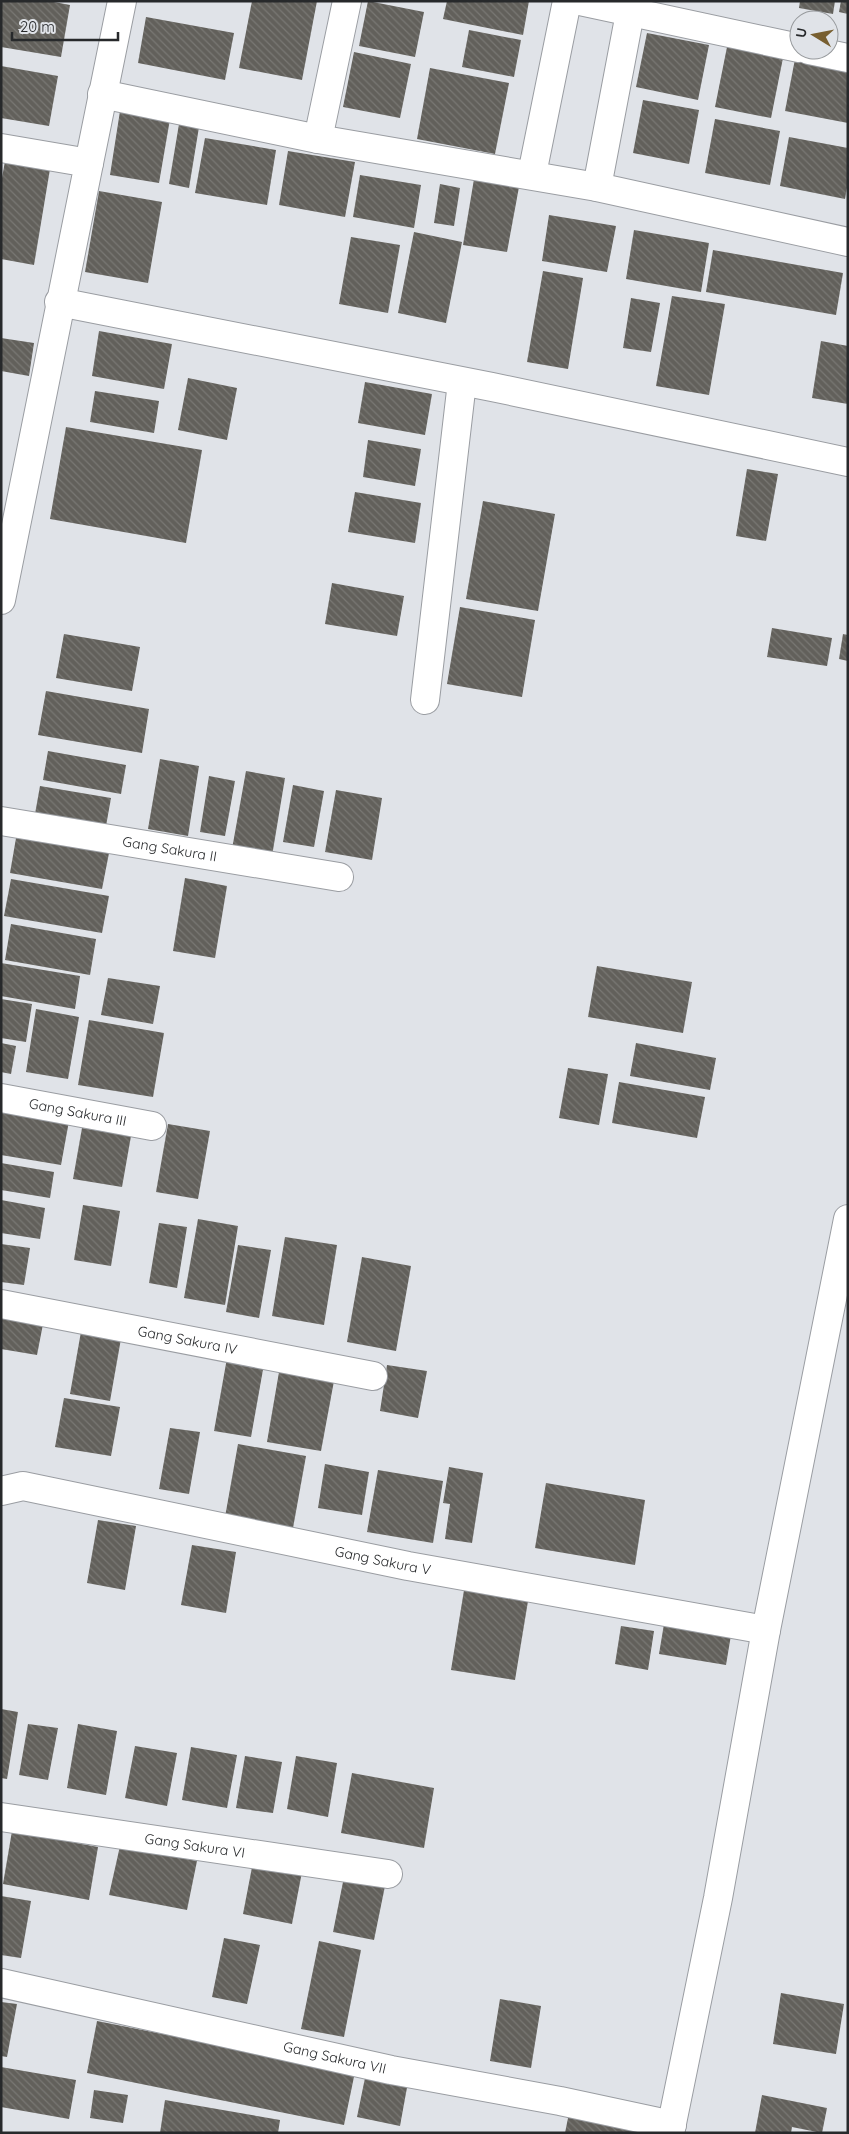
<svg xmlns="http://www.w3.org/2000/svg" width="849" height="2134" viewBox="0 0 849 2134" font-family="Quicksand,sans-serif">
<style>
.building{fill:url(#building-back-hatch)}
.lines{fill:none;stroke-linecap:round;stroke-linejoin:round}
.minor-casing{stroke:#9a9da2;stroke-width:30}
.tertiary-casing{stroke:#9a9da2;stroke-width:30}
.minor{stroke:#fff;stroke-width:28}
.tertiary{stroke:#fff;stroke-width:28}
.labels{text-anchor:middle;stroke-width:5;stroke-linejoin:round;paint-order:stroke}
.street-label{font-size:14px;fill:#27292b;stroke:#e0e3e8}
</style>
<defs>
<pattern id="building-back-hatch" width="6" height="6" patternUnits="userSpaceOnUse" patternTransform="scale(1.25)"><rect width="6" height="6" fill="#62605b"/><path d="M-1 5l2 2M0 0l6 6M5-1l2 2" fill="none" stroke="#797874"/></pattern>
</defs>
<rect width="100%" height="100%" fill="#e0e3e8"/>
<g class="building">
<polygon points="1,1 49,1 70,5 61,57 1,47"/>
<polygon points="252,1 317,1 302,80 239,68"/>
<polygon points="368,1 424,12 415,57 359,46"/>
<polygon points="447,1 529,1 523,35 443,19"/>
<polygon points="800,1 835,1 833,14 799,8"/>
<polygon points="841,1 848,1 848,14 839,12"/>
<polygon points="146,17 234,33 225,80 138,63"/>
<polygon points="469,30 521,40 514,77 462,67"/>
<polygon points="647,33 709,45 698,100 636,87"/>
<polygon points="728,42 784,53 771,118 715,107"/>
<polygon points="354,52 411,64 400,118 343,107"/>
<polygon points="795,59 848,69 848,123 785,111"/>
<polygon points="1,66 58,76 49,126 1,118"/>
<polygon points="430,68 509,83 495,154 417,139"/>
<polygon points="643,100 699,110 689,164 633,153"/>
<polygon points="120,111 170,119 159,183 110,175"/>
<polygon points="180,118 200,121 189,188 169,184"/>
<polygon points="715,119 780,131 770,185 705,173"/>
<polygon points="789,137 848,148 848,182 845,199 780,186"/>
<polygon points="205,138 276,150 267,205 195,193"/>
<polygon points="288,151 355,162 345,217 279,205"/>
<polygon points="5,161 50,169 34,265 1,259 1,184"/>
<polygon points="360,175 421,185 414,228 353,217"/>
<polygon points="474,179 519,187 507,252 463,245"/>
<polygon points="440,184 460,188 454,226 434,223"/>
<polygon points="99,191 162,202 148,283 85,272"/>
<polygon points="549,215 616,226 607,272 542,261"/>
<polygon points="634,230 709,243 701,292 626,279"/>
<polygon points="414,232 462,242 446,323 398,313"/>
<polygon points="351,237 400,245 388,313 339,304"/>
<polygon points="713,250 843,273 836,315 706,292"/>
<polygon points="543,271 583,278 568,369 527,362"/>
<polygon points="672,296 725,304 709,395 656,386"/>
<polygon points="631,298 660,303 651,352 623,348"/>
<polygon points="99,331 172,344 164,389 92,376"/>
<polygon points="1,338 34,343 29,376 1,371"/>
<polygon points="821,341 848,346 848,404 812,398"/>
<polygon points="188,378 237,388 227,440 178,430"/>
<polygon points="365,382 432,394 425,435 358,423"/>
<polygon points="95,391 159,401 154,433 90,422"/>
<polygon points="66,427 202,450 186,543 50,519"/>
<polygon points="368,440 421,449 415,486 363,477"/>
<polygon points="747,469 778,474 766,541 736,536"/>
<polygon points="355,492 421,503 415,543 348,532"/>
<polygon points="483,501 555,514 538,611 466,599"/>
<polygon points="332,583 404,596 397,636 325,624"/>
<polygon points="460,607 535,620 522,697 447,684"/>
<polygon points="772,628 832,638 827,666 767,657"/>
<polygon points="64,634 140,647 132,691 56,678"/>
<polygon points="843,634 848,635 848,661 839,659"/>
<polygon points="46,691 149,709 142,753 38,735"/>
<polygon points="48,751 126,765 121,794 43,780"/>
<polygon points="160,759 199,766 188,836 148,829"/>
<polygon points="246,771 285,778 272,856 232,849"/>
<polygon points="209,776 235,781 225,836 200,832"/>
<polygon points="293,785 324,791 314,847 283,842"/>
<polygon points="40,786 111,798 106,826 35,814"/>
<polygon points="336,790 382,798 372,860 325,852"/>
<polygon points="16,838 109,853 102,889 10,873"/>
<polygon points="185,878 227,886 215,958 173,951"/>
<polygon points="11,879 109,896 102,933 4,916"/>
<polygon points="11,924 96,939 90,975 5,960"/>
<polygon points="1,963 80,976 75,1009 1,996"/>
<polygon points="597,966 692,982 683,1033 588,1017"/>
<polygon points="108,978 160,986 153,1024 101,1015"/>
<polygon points="1,999 32,1004 26,1042 1,1038"/>
<polygon points="36,1009 79,1017 68,1079 26,1072"/>
<polygon points="89,1020 164,1033 153,1097 78,1085"/>
<polygon points="1,1043 16,1046 11,1074 1,1072"/>
<polygon points="636,1043 716,1058 710,1090 630,1076"/>
<polygon points="568,1068 608,1074 599,1125 559,1118"/>
<polygon points="619,1082 705,1097 697,1138 612,1123"/>
<polygon points="1,1109 69,1121 61,1165 1,1155"/>
<polygon points="168,1124 210,1131 198,1199 156,1192"/>
<polygon points="82,1128 131,1136 122,1187 73,1179"/>
<polygon points="1,1163 54,1172 50,1198 1,1190"/>
<polygon points="1,1200 45,1208 40,1239 1,1233"/>
<polygon points="83,1205 120,1211 111,1266 74,1260"/>
<polygon points="198,1219 238,1226 225,1305 184,1298"/>
<polygon points="159,1223 187,1227 177,1288 149,1283"/>
<polygon points="285,1237 337,1245 324,1325 272,1316"/>
<polygon points="1,1244 30,1248 24,1285 1,1282"/>
<polygon points="238,1245 271,1250 259,1318 226,1312"/>
<polygon points="362,1257 411,1266 396,1351 347,1342"/>
<polygon points="1,1312 44,1319 37,1355 1,1349"/>
<polygon points="82,1326 122,1333 110,1401 70,1394"/>
<polygon points="227,1358 264,1364 251,1437 214,1431"/>
<polygon points="387,1365 427,1371 418,1418 380,1411"/>
<polygon points="279,1372 334,1381 321,1451 267,1442"/>
<polygon points="64,1398 120,1407 111,1456 55,1447"/>
<polygon points="170,1428 200,1432 189,1494 159,1489"/>
<polygon points="238,1444 306,1456 293,1528 225,1517"/>
<polygon points="325,1464 369,1472 362,1515 318,1508"/>
<polygon points="449,1467 483,1473 472,1543 445,1539 450,1504 443,1503"/>
<polygon points="378,1470 443,1481 433,1543 367,1532"/>
<polygon points="546,1483 645,1500 635,1565 535,1548"/>
<polygon points="98,1520 136,1526 125,1590 87,1583"/>
<polygon points="192,1545 236,1552 226,1613 181,1605"/>
<polygon points="465,1584 529,1595 515,1680 451,1670"/>
<polygon points="665,1618 732,1629 726,1665 659,1654"/>
<polygon points="621,1626 654,1631 648,1670 615,1664"/>
<polygon points="1,1709 18,1712 7,1779 1,1778"/>
<polygon points="28,1724 58,1728 48,1780 19,1775"/>
<polygon points="78,1724 117,1731 106,1795 67,1788"/>
<polygon points="135,1746 177,1753 167,1806 125,1798"/>
<polygon points="191,1747 237,1755 227,1808 182,1800"/>
<polygon points="245,1756 282,1762 273,1813 236,1808"/>
<polygon points="296,1756 337,1763 328,1817 287,1809"/>
<polygon points="352,1773 434,1788 424,1848 341,1833"/>
<polygon points="12,1831 98,1847 89,1900 3,1884"/>
<polygon points="120,1846 197,1861 187,1910 109,1895"/>
<polygon points="253,1862 302,1872 292,1924 243,1914"/>
<polygon points="344,1877 385,1886 374,1940 333,1932"/>
<polygon points="1,1896 31,1901 21,1958 1,1955"/>
<polygon points="224,1938 260,1945 247,2004 212,1997"/>
<polygon points="319,1941 361,1950 344,2037 301,2029"/>
<polygon points="781,1993 844,2004 836,2054 773,2044"/>
<polygon points="500,1999 541,2006 531,2068 490,2061"/>
<polygon points="1,2002 17,2004 7,2057 1,2056"/>
<polygon points="97,2021 355,2072 344,2125 87,2073"/>
<polygon points="1,2067 76,2080 69,2119 1,2107"/>
<polygon points="366,2073 408,2082 400,2126 357,2117"/>
<polygon points="94,2090 128,2095 123,2123 90,2118"/>
<polygon points="762,2095 827,2108 822,2133 792,2127 791,2133 755,2133"/>
<polygon points="165,2100 280,2120 278,2133 160,2133"/>
<polygon points="570,2108 644,2122 642,2133 565,2133"/>
</g>
<g class="lines">
<g class="minor-casing">
<g id="minor">
<polyline points="580,1 799,48"/>
<polyline points="809,50 848,58"/>
<polyline points="102,94 318,139 597,187 848,242"/>
<polyline points="318,139 347,1"/>
<polyline points="89,163 122,1"/>
<polyline points="532,174 567,1"/>
<polyline points="597,187 630,13"/>
<polyline points="59,302 492,387 848,462"/>
<polyline points="425,700 462,382"/>
<path id="s1" d="M1,821L339,877"/>
<path id="s2" d="M1,1098L152,1126"/>
<path id="s3" d="M1,1304L373,1376"/>
<path id="s4" d="M1,1491L23,1486L408,1566L766,1630"/>
<path id="s5" d="M1,1817L388,1874"/>
<path id="s6" d="M1,1983L391,2070L560,2101L672,2125"/>
<polyline points="670,2133 718,1898 766,1630 848,1219"/>
</g>
</g>
<g class="tertiary-casing">
<polyline id="tertiary" points="1,148 89,163 1,600"/>
</g>
<use href="#minor" class="minor"/>
<use href="#tertiary" class="tertiary"/>
</g>
<g class="labels">
<g class="street-label">
<text dy="5" stroke="none"><textPath href="#s1" startOffset="171">Gang Sakura II</textPath></text>
<text dy="5" stroke="none"><textPath href="#s2" startOffset="78">Gang Sakura III</textPath></text>
<text dy="5" stroke="none"><textPath href="#s3" startOffset="190">Gang Sakura IV</textPath></text>
<text dy="5" stroke="none"><textPath href="#s4" startOffset="390">Gang Sakura V</textPath></text>
<text dy="5" stroke="none"><textPath href="#s5" startOffset="196">Gang Sakura VI</textPath></text>
<text dy="5" stroke="none"><textPath href="#s6" startOffset="342">Gang Sakura VII</textPath></text>
</g>
</g>
<rect width="849" height="2134" fill="none" stroke="#27292b" stroke-width="5"/>
<g transform="translate(814 35) rotate(280)"><circle r="24" fill="#e0e3e8" stroke="#96999c"/>
<path d="M0-4L9 19L0 12L-9 19Z" fill="#785f30"/>
<text y="-8" font-size="14" font-weight="bold" text-anchor="middle" fill="#27292b">U</text>
</g>
<path d="M12 32v8h106v-8" fill="none" stroke="#27292b" stroke-width="2.5"/>
<text x="20" y="32" font-size="15" fill="#27292b" stroke="#e0e3e8" stroke-width="4" paint-order="stroke">20 m</text>
</svg>
